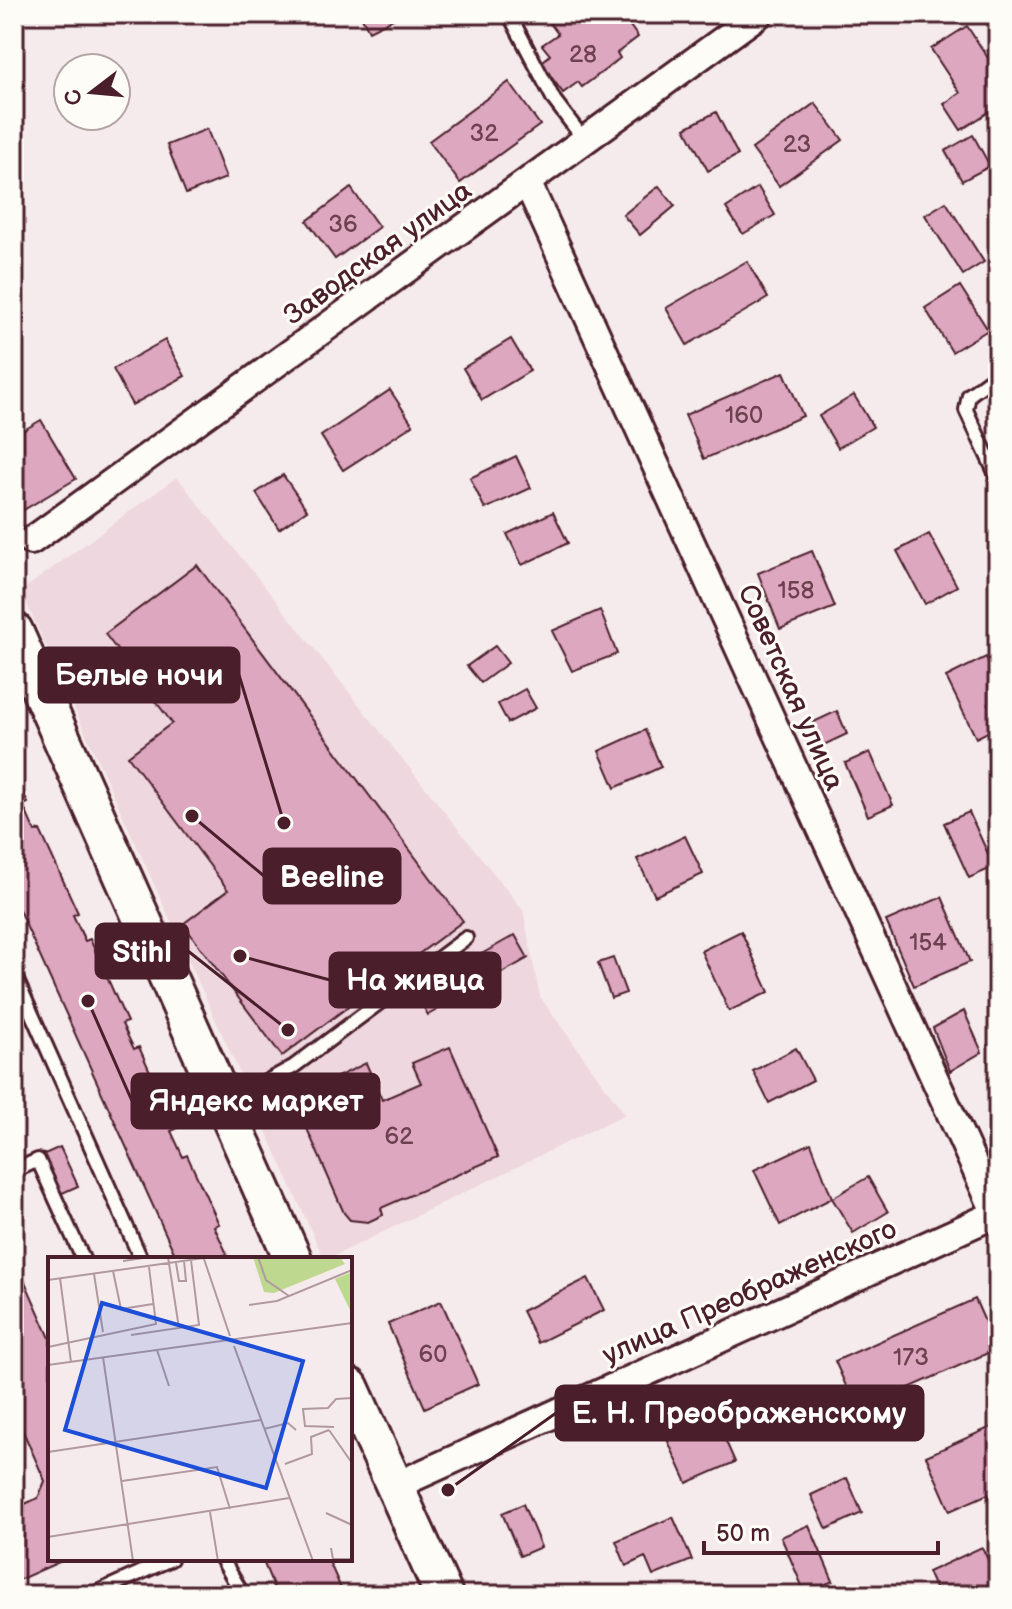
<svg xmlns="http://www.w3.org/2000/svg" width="1012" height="1609" viewBox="0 0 1012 1609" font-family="'Balsamiq Sans',sans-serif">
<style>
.built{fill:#eed7de}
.building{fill:#dca7bf;stroke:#4a1f2b;stroke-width:2}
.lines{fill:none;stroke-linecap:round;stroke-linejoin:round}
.lane-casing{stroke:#4a1f2b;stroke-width:18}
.street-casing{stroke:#4a1f2b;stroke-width:32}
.secondary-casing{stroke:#4a1f2b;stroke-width:42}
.lane{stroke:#fdfcf7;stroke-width:12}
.street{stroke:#fdfcf7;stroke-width:26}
.secondary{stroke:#fdfcf7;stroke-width:36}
.labels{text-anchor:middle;stroke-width:6;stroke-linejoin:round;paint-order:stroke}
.number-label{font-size:24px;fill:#6e4150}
.street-label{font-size:28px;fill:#4a1f2b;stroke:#fdfcf7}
.inset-road{fill:none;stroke:#b1999f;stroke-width:2}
.view{fill:#1d4ed8;fill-opacity:0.15;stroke:#1d4ed8;stroke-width:4}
.inset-edge{fill:none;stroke:#4a1f2b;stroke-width:4}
.leader{fill:none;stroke:#4a1f2b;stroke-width:3}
.callout-dot{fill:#4a1f2b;stroke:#fdfcf7;stroke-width:3}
.callout{fill:#4a1f2b;stroke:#4a1f2b;stroke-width:3}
.callout-label{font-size:30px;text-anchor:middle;font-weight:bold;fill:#fff}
</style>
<rect width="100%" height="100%" fill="#f6ebec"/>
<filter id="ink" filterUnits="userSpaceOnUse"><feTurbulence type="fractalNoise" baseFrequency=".0125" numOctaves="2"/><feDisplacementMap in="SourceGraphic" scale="16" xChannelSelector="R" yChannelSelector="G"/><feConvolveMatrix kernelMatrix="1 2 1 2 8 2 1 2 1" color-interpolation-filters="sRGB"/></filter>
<g filter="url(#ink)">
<polygon class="built" points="177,477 523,910 540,997 625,1114 328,1259 324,1259 21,591"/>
<g class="building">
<polygon points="360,14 403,14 369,31"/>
<polygon points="543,14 631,14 634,18 628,23 638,37 617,53 620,58 609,67 582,87 578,82 563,93 541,63 550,55 542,45 558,34"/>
<polygon points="967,26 998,73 998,106 961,130 944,104 960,93 931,49"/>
<polygon points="509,82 540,125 460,183 429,141"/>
<polygon points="815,103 843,140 779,186 752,149"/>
<polygon points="716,112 738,155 708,171 685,128"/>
<polygon points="207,129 226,178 186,194 167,145"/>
<polygon points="973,135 990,166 962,181 945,151"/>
<polygon points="659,186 675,206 640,235 623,215"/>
<polygon points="758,187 775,215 743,234 726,208"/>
<polygon points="351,188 379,227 335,259 307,221"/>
<polygon points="946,202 984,262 963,275 925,215"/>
<polygon points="747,261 768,298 687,345 666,308"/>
<polygon points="960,286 988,330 952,352 925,308"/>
<polygon points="511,339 530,371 482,400 463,368"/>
<polygon points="165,340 185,376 132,405 113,369"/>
<polygon points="784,372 803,416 704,459 685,415"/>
<polygon points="390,390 413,425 343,470 321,436"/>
<polygon points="854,395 873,427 838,448 819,416"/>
<polygon points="41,420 76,479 15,515 14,436"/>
<polygon points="516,456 531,488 485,509 470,478"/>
<polygon points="283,475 307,510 279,529 256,493"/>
<polygon points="553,512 568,543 522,565 507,534"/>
<polygon points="929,534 957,586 925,604 897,551"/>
<polygon points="812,551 835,607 780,629 758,573"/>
<polygon points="197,565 463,921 282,1056 183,924 228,890 128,756 172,723 105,634"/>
<polygon points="600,610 617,654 572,671 552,631"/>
<polygon points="495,646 508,663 481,683 467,666"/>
<polygon points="986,657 998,681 998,727 976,738 946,677"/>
<polygon points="525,689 536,708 508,723 498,704"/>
<polygon points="837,711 847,734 811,751 801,728"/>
<polygon points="645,730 661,767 615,788 599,751"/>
<polygon points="870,752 893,805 868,816 845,763"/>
<polygon points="14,772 28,803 23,805 35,832 40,830 78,913 73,915 85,941 90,939 127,1022 122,1024 134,1049 139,1047 176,1129 171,1131 183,1157 187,1155 219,1224 214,1226 227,1254 215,1259 177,1259 14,899"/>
<polygon points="969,812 994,867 969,878 944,823"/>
<polygon points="685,836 703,874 655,896 637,859"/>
<polygon points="942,897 970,962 914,986 886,921"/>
<polygon points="741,931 769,992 729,1011 701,951"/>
<polygon points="515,935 528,958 428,1015 415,992"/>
<polygon points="613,958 626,993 611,998 598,963"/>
<polygon points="964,1011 982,1052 950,1071 933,1028"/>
<polygon points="450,1047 498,1157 381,1208 383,1215 368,1222 350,1220 344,1213 301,1115 299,1104 302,1094 366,1063 382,1100 421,1083 412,1063"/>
<polygon points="796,1048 813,1080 769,1103 753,1071"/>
<polygon points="811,1143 832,1198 780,1225 754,1170"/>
<polygon points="60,1147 78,1186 58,1195 40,1156"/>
<polygon points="868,1177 888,1212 853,1233 832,1198"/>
<polygon points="14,1257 50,1338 50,1559 66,1559 14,1582 14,1509 38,1498 45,1481 14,1411"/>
<polygon points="588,1278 604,1310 538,1343 522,1311"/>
<polygon points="975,1299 997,1349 857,1411 835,1361"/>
<polygon points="441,1301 478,1384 425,1408 388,1324"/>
<polygon points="709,1403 735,1462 687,1483 660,1424"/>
<polygon points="998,1424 998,1506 994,1508 988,1494 950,1511 926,1456"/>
<polygon points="847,1478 862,1513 827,1529 811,1495"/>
<polygon points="523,1504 541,1547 520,1556 502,1513"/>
<polygon points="673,1517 692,1560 653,1576 645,1557 626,1566 616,1541"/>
<polygon points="809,1525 833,1581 805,1593 781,1537"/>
<polygon points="982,1547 998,1581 968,1595 938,1595 928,1572"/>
<polygon points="262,1559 328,1559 344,1595 277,1595"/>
</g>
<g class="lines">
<g class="lane-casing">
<g id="lane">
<polyline points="509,14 554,100 585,141"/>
<polyline points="998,374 969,395 966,410 998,479"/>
<polyline points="14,974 141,1259"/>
<polyline points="227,1103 293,1067 466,938"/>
<polyline points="14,1171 38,1160 83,1259"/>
<polyline points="222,1559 243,1595"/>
<polyline points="91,1595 171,1559"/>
</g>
</g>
<g class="street-casing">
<g id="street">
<polyline points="528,184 998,1218"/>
<polyline points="31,541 759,14"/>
<polyline points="395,1486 998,1213"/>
</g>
</g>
<g class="secondary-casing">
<g id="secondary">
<polyline points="14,631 293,1259"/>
<polyline points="350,1387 444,1595"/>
</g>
</g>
<use href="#lane" class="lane"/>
<use href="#street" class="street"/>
<use href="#secondary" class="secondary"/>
</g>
</g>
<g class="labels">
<g class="number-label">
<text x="583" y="62">28</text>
<text x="484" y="141">32</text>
<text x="797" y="152">23</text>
<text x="343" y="232">36</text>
<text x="744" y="423">160</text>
<text x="796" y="598">158</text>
<text x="928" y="950">154</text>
<text x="399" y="1144">62</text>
<text x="433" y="1362">60</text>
<text x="911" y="1365">173</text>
</g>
<g class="street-label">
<text transform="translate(377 252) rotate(-36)" y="10">Заводская улица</text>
<text transform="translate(792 687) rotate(66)" y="10">Советская улица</text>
<text transform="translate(749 1291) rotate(-24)" y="10">улица Преображенского</text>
</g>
</g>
<g transform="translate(48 1257)">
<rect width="304" height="304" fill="#f6ebec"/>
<path d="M205,0H292L297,7L226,36L216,35ZM302,16L304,52L302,53L287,22Z" fill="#bfd88f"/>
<path class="inset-road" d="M120,0L131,71M210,0L218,23L241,39M156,2L182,79M75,4L102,0M128,6L131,24H138L136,4M65,14L73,52L105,47M46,17L55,75M12,21L23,105M0,23L163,0M201,48L229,44L304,13M83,78L151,68L143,3M186,89L265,304M0,90L108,67L101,10M109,93L121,129M55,100L85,304M0,108L304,66M286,170L257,169L255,152L280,151L288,142L304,141M216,172L240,166L248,173M281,173L304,206M0,195L213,163M237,207L264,197L263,180L281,173M74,224L169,210L182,252M162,255L170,304M278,256L304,268M0,280L241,241M283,291L285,302H304"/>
<path class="view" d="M54,46L255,104L218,231L17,173Z"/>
<rect width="304" height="304" class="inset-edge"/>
</g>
<path class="leader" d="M284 823L239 675M192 816L264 876M288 1030L188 951M240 956L330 980M88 1001L132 1101M448 1490L556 1413"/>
<g class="callout-dot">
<circle cx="284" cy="823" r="8"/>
<circle cx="192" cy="816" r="8"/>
<circle cx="288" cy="1030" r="8"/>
<circle cx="240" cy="956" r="8"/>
<circle cx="88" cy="1001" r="8"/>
<circle cx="448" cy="1490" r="8"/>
</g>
<g class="callout">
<rect x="39" y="648" width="200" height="54" rx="8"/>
<rect x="264" y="849" width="136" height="54" rx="8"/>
<rect x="96" y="924" width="92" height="54" rx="8"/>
<rect x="330" y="953" width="170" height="54" rx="8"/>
<rect x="132" y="1074" width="247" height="54" rx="8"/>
<rect x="556" y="1386" width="367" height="54" rx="8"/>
</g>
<g class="callout-label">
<text x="139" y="685">Белые ночи</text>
<text x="332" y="887">Beeline</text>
<text x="142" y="962">Stihl</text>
<text x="415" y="990">На живца</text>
<text x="256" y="1111">Яндекс маркет</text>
<text x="739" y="1423">Е. Н. Преображенскому</text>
</g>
<rect width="1012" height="1609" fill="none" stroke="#fdfcf7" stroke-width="48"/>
<rect x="24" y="24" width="964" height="1561" fill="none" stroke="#4a1f2b" stroke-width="3" filter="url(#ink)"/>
<g transform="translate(92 92) rotate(254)"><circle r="38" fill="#fdfcf7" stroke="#b5a4a5" stroke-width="2"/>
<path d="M0-6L14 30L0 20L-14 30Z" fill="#4a1f2b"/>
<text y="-12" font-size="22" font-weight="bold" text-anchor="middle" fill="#4a1f2b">С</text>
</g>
<path d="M704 1541v12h234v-12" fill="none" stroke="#4a1f2b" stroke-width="4"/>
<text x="716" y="1541" font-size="24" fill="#4a1f2b" stroke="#fdfcf7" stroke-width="6" paint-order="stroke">50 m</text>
</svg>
